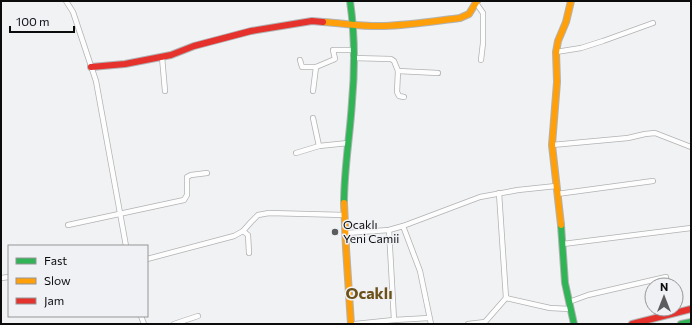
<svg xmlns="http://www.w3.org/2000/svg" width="692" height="325" viewBox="0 0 692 325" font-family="Commissioner,sans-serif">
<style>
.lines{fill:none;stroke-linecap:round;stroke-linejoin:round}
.street-casing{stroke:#b1b2b3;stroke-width:6}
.fast-casing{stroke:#b1b2b3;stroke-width:8}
.slow-casing{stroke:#b1b2b3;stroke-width:8}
.jam-casing{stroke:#b1b2b3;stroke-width:8}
.street{stroke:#fdfdfd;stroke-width:4.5}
.fast{stroke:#30b455;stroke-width:6}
.slow{stroke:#ff9f0a;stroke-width:6}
.jam{stroke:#e5322d;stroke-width:6}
.poi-dot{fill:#5c5c5e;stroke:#f0f1f5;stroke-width:1.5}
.labels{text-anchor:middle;stroke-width:3;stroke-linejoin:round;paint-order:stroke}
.poi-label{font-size:12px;fill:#0c0c0d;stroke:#f0f1f5;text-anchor:start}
.district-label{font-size:16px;font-weight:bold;fill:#6a5219;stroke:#f0f1f5}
</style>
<rect width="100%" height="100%" fill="#f1f2f4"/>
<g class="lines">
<g class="street-casing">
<g id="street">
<polyline points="66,1 73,12 96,81 126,246"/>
<polyline points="476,3 483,13 483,43 481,60"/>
<polyline points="556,52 581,48 603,41 653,23"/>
<polyline points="162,57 165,91"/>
<polyline points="353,58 391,59 394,61 398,71 397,92 399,96 404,97"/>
<polyline points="300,60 302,67 316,67"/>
<polyline points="398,71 438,73"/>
<polyline points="313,91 316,67 335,59 333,50 353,50"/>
<polyline points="313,118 319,146"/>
<polyline points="552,145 628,138 645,134 655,133 691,147"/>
<polyline points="296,153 319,146 348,143"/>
<polyline points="557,194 653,181"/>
<polyline points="68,225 184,200 187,195 187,177 191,175 207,173"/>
<polyline points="403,226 420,271 431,324"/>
<polyline points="389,230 394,320"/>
<polyline points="243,231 248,235 249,253"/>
<polyline points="346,233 389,230 403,226 480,197 518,190 556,186"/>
<polyline points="563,244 691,228"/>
<polyline points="147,259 234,236 243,231 251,222 258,215 269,213 345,215"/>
<polyline points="1,278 9,277"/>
<polyline points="506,298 550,308 570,309"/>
<polyline points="569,302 588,295 666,277"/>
<polyline points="141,316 144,324"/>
<polyline points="174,324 198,316"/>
<polyline points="355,324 394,320 429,318"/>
<polyline points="468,324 485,322 506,298 499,193"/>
</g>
</g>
<g class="fast-casing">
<g id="fast">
<path d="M344,203C344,169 350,136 352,102C355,68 355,35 350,1"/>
<polyline points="561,225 565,283 574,324"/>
<polyline points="681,324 691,322"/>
</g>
</g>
<g class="slow-casing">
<g id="slow">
<path d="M323,22C343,23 363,27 384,26C409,25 435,21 460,18L469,14L477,1"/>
<polyline points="344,203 346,248 351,324"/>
<polyline points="561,225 552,145 557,82 556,52 558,41 566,22 571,1"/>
</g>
</g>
<g class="jam-casing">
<g id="jam">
<polyline points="91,67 125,64 171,55 194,46 251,31 312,21 323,22"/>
<polyline points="632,324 691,309"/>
</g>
</g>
<use href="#street" class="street"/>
<use href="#fast" class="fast"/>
<use href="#slow" class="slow"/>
<use href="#jam" class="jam"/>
</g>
<circle class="poi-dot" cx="335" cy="232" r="4"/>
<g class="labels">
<g class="poi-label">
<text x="343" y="229">Ocaklı<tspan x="343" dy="14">Yeni Camii</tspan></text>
</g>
<g class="district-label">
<text x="369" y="299">Ocaklı</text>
</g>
</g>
<rect width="692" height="325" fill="none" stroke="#0c0c0d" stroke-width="4"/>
<rect x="8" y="245" width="140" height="72" fill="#f0f1f5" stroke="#959598"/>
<rect x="16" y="258" width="20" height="6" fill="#30b455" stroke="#959598"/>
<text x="44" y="265" font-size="12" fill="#0c0c0d">Fast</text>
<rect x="16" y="278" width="20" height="6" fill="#ff9f0a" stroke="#959598"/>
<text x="44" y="285" font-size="12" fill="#0c0c0d">Slow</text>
<rect x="16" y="298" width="20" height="6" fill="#e5322d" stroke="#959598"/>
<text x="44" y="305" font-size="12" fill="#0c0c0d">Jam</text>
<g transform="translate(664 297)"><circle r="19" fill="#f0f1f5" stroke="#959598"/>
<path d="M0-3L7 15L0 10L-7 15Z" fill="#5c5c5e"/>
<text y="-6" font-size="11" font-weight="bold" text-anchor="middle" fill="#0c0c0d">N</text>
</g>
<path d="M10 26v6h64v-6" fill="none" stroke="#0c0c0d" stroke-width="2"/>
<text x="16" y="26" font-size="12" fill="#0c0c0d" stroke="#f0f1f5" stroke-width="3" paint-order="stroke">100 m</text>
</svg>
